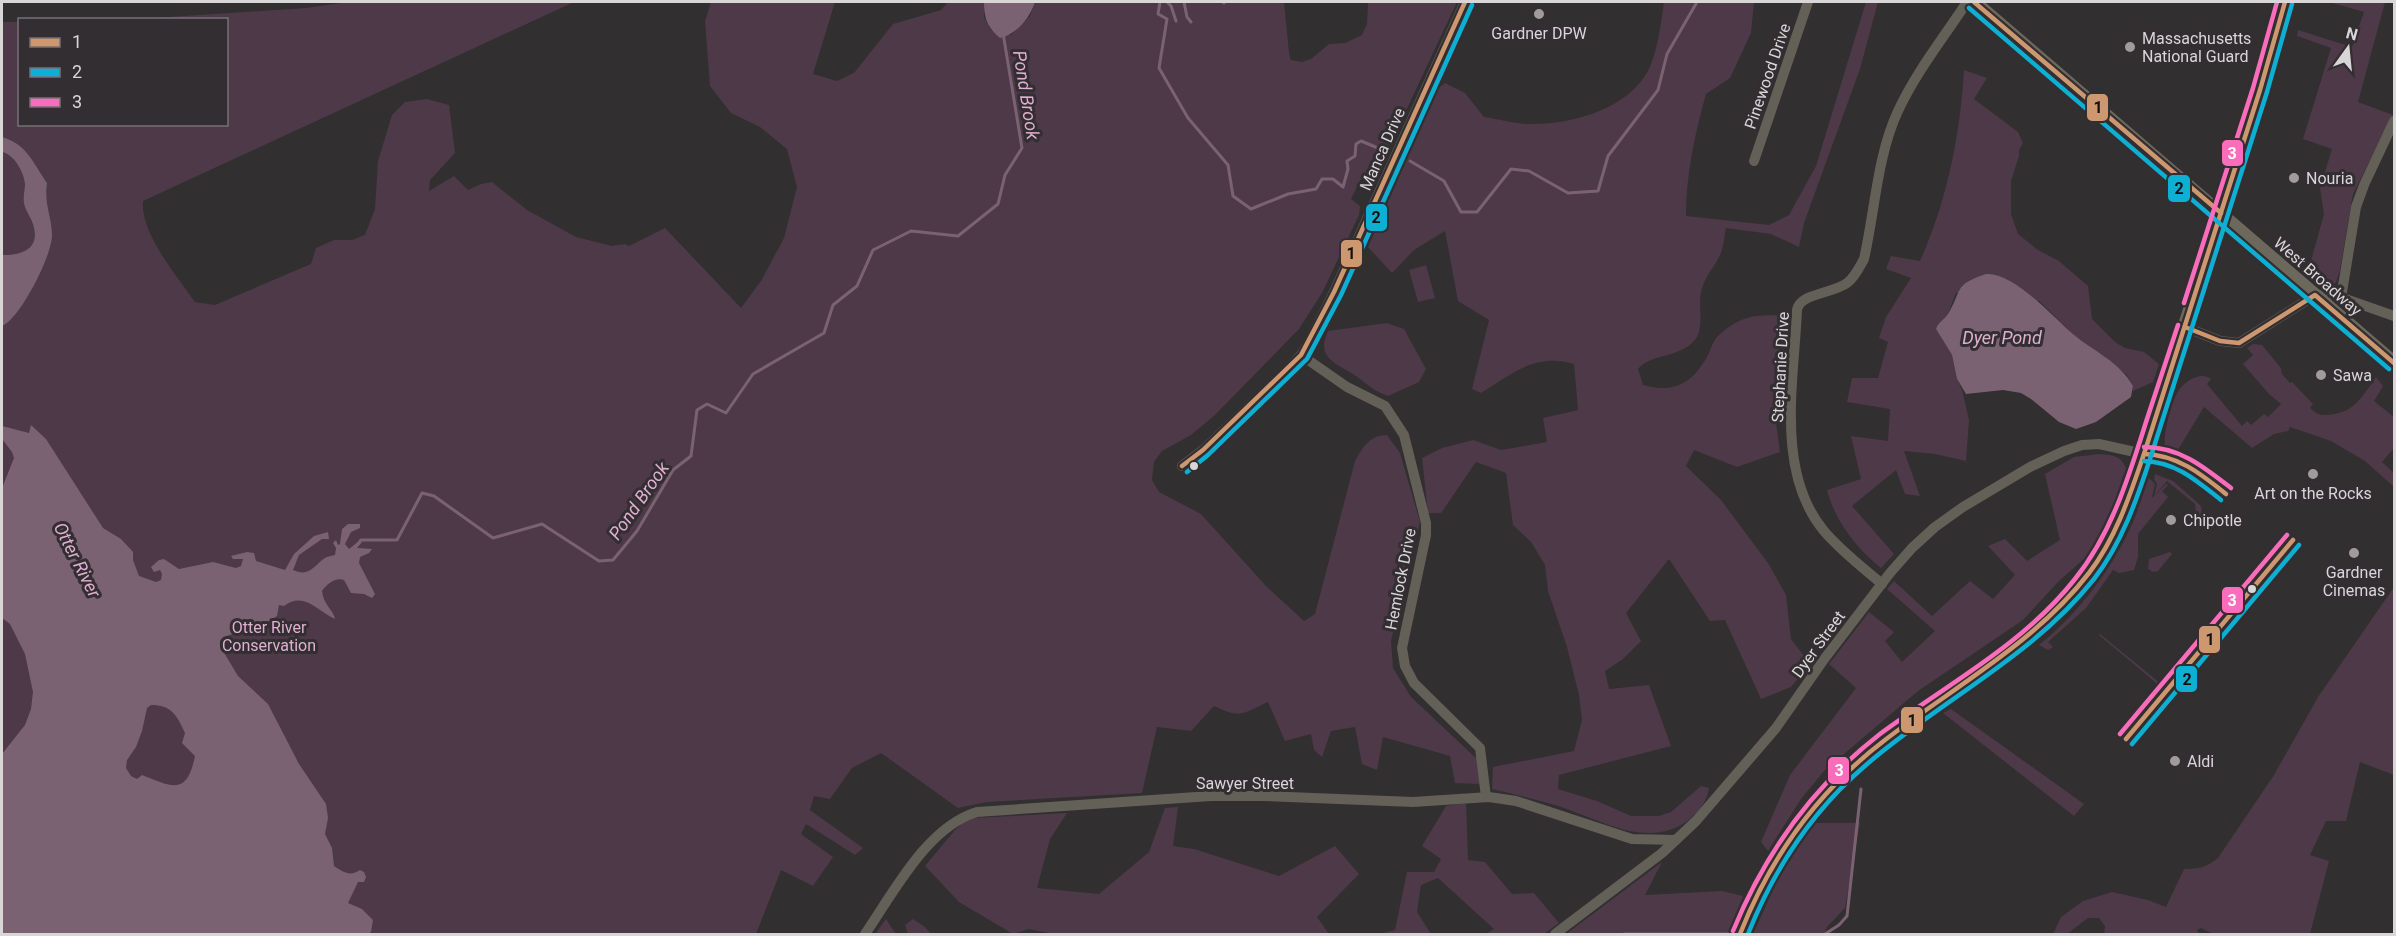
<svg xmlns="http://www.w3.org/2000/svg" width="2396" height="936" viewBox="0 0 2396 936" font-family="Roboto,sans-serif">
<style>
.green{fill:#4e3948}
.water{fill:#7a6272;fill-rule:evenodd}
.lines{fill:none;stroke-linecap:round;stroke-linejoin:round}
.stream{stroke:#7a6272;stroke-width:3}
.minor{stroke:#626057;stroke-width:10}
.major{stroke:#6c695c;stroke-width:14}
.bus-1-casing{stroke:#322e31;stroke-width:9}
.bus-2-casing{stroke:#322e31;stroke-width:9}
.bus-3-casing{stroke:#322e31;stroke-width:9}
.bus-1{stroke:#cd976f;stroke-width:4.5}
.bus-2{stroke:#0dafd3;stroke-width:4.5}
.bus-3{stroke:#fb6dba;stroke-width:4.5}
.poi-dot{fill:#9e9c9d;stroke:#322e31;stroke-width:2}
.bus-dot{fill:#d9d6d8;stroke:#322e31;stroke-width:2}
.labels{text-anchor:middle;stroke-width:6;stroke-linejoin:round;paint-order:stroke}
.poi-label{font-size:16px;fill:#d9d6d8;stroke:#322e31;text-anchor:start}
.street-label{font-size:16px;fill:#d9d6d8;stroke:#322e31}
.park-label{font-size:16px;fill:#e0afd2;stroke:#322e31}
.water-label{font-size:18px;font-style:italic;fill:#dfaed1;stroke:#322e31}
.line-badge{stroke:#322e31;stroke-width:2}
.badge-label{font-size:16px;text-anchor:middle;font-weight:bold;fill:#fff}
.pale-badge-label{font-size:16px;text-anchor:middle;font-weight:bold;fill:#111}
</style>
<rect width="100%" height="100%" fill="#312f30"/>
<g class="green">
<path d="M348,2H574L143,201C140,233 177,276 195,302L215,305L311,264L316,248L334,240H352L365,235L375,209L378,161L392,115L405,102L427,99L449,105L455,153L430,180L429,191L454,176L468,190L481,184L492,182L527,210L576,237L612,246L625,244L629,246L665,228L741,308L761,281L784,238L797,187L787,149L760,127L731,113L710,86L705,21L711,2H835L813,74L837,81L854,73L893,24L941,10L948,2H984V17L991,30L1011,35L1030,16L1035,2H1284L1289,53L1291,60L1302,62L1311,59L1329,44L1345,43L1362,35L1367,24L1368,2H1457L1371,185L1361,179L1351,199L1360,206L1359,215L1322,293L1299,329L1215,415L1191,435L1162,451L1154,462L1152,480L1159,492L1201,514L1266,586L1304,621L1315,614L1355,461C1363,447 1370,435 1387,435L1400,453L1420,522L1391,641L1393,668L1411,697L1478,760L1480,784L1455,783L1450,756L1383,737L1377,770L1362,764L1355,727L1331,731L1322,757L1314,750L1311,734L1285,741L1268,702C1242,714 1241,719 1214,706L1191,731L1157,727L1142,793L987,802L958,808L881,753L852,768L830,799L814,796L810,810L863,848L855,855L806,824L801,834L833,857L813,886L781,870L756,934H2V22H19L20,124H226V20L138,19L306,8Z"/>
<path d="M1664,2H1754L1751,33L1730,78L1706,94C1695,134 1686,174 1686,216L1769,225L1789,215L1816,166L1866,2H1878L1860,69L1804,223L1799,247L1771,234L1726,228C1724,237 1724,247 1720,255C1714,268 1704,277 1701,292C1698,307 1705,329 1694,341C1679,358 1650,354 1638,369L1643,385C1674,394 1693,383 1708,355C1711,349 1713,340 1719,335C1742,314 1759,314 1788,316L1776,423L1780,452L1737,467L1694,450L1686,466L1721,500L1768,563L1786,595L1791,639L1810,664L1791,687L1761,699L1725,620L1710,621L1669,559L1626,613L1641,641L1623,659L1605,671L1609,689L1649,685L1671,746L1559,775L1558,789L1597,801L1631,816H1659L1671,812L1701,786L1709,788C1707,801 1700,810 1690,819C1648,852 1598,818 1555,805C1534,799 1513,794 1492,789L1493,767L1574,751L1582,720L1579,695L1567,647L1548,591L1545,565L1531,542L1513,525L1506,473L1476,462L1441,513H1428L1422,458L1442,448L1473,440L1501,450L1547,442L1543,418L1578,410L1574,364C1535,353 1513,373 1481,393L1472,389L1489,320L1458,301L1445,231L1414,250L1392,273L1368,247L1437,89L1445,83L1465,93L1484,117C1499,119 1515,124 1529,124C1571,125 1629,109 1649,69C1658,49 1661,23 1664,2Z"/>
<polygon points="2329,2 2385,2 2358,102 2393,115 2353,194 2340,270 2336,282 2331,287 2309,268 2324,214 2320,188 2332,149 2303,139 2331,48 2297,36 2298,30 2352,47 2364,12"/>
<path d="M1964,70L1987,78L1974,99L2018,132L2023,143L2019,150V156L2011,181V214L2018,234L2038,250L2059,261L2088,286L2092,319L2115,342L2125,348L2144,352L2159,364L2153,382L2133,391V386L2127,375L2074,335L2039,301L1956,293L1947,316L1938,324L1936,329L1952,355L1957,379L1962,390L1969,420L1966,461L1935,454L1904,451L1920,496L1905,494L1896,470L1852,506L1894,554L1881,568C1856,548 1835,521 1827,490L1861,479L1851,436L1888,441L1890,409L1847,402L1852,378H1878L1888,342L1879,338L1886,317L1911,278L1886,269L1891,256L1920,261C1947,201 1960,136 1964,70Z"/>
<polygon points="1426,265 1435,298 1418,302 1409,270"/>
<path d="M1387,323L1404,329L1426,369L1419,382L1388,396C1375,392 1367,384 1356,376C1337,363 1315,359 1328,331Z"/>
<path d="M2253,344L2262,345L2281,368L2282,374L2290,383L2292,382L2313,404L2310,408C2318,416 2324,416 2335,414C2356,410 2364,394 2376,377L2383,386L2374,401L2394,417V448L2382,462L2394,473V487L2365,461L2331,441L2290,427L2288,431L2274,434L2252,448L2204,407L2176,453L2200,464L2223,483L2228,479L2229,481L2225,486L2201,466L2166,448C2161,441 2172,399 2179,390C2186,380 2201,371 2211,379L2207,384L2242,426L2247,421L2251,425L2264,414L2268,417L2281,404L2269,394L2243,364L2253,355L2247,348Z"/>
<path d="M2099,454C2111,455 2121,455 2126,468L2109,518L2085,558L2059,581L2023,620L1918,691L1824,771L1801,799L1768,851L1761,842L1790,775L1856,688L1829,664L1869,612L1894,632L1885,641L1902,662L1935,631L1887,589L1894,581L1932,616L1970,581L1993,599L2015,575L1988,546L2005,539L2027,561L2060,540L2045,474L2074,457Z"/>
<polygon points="2160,460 2188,471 2216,494 2216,496 2186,473 2159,462"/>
<polygon points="2155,474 2173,481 2201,506 2202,515 2192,528 2197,518 2195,504 2167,481 2154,496 2157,484 2154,479"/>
<path d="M2149,478L2155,484L2152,498L2166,484L2168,485L2162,491L2168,497L2138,534V557L2134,570L2119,573L2113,570L2086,608L2048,642L2053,647L2048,650L2039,645C2078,614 2113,568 2133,522C2139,508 2143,493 2149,478Z"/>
<polygon points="2170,552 2172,554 2158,571 2153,572 2148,569 2149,559"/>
<path d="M2394,587V775L2360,762L2346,821H2326L2310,855L2329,861L2310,934H2213L2201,928L2197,930L2199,934H2104L2105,926L2099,918H2088L2067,934H2053L2061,917L2083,901L2112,892L2148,900L2166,907L2184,869C2199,869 2207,867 2218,858L2274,775L2318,697Z"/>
<polygon points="2100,634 2161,684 2167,679 2160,692 2156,690 2160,686 2099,635"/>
<polygon points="1951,709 2084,804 2074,816 1943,713"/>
<polygon points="1466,803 1468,860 1485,862 1512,894 1534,893 1559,923 1544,934 1486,934 1494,929 1438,878 1421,885 1417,912 1431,934 1379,934 1395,930 1407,872 1434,872 1441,859 1422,846 1446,806"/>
<polygon points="1178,807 1173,846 1194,849 1279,876 1335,846 1359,874 1317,917 1329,934 1054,934 1029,929 1013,934 959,902 925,866 955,830 964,822 974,818 1067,813 1050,839 1037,888 1099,894 1149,852 1165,808"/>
<polygon points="1815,823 1860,823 1845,908 1827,927 1824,934 1753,934 1781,872"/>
<polygon points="1662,862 1645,895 1722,891 1743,896 1728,934 1566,934"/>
<polygon points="886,919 896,934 875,934"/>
<polygon points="913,919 925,927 931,934 908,934 905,925"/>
</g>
<g class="water">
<path d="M984,2H1035C1029,19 1018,33 1000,38C987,27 984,18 984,2Z"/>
<path d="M2,137C27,144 33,163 47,183C44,204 51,214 52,234C53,254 20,319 2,326V255C22,255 41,249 33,224C31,217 25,210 24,203C23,196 25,190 25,184C24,172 14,154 2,152Z"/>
<path d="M1986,274C2014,272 2053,317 2073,334C2093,351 2120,362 2133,386L2131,397L2096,422L2076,429L2059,422L2031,399L2021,393L2003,390L1966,394L1957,379L1952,355L1936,329C1938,322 1944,320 1948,314C1963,289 1953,285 1986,274Z"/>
<path d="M31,425L46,439L103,528L121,539L133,552V560L139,576L156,582L161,580L162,574L160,570L154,572L151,567L159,560L164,559L179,569L213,562L236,568L241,566L243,559H233L231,556L247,552L254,553L256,561L285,570L294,554L314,536L328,532L329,539H322L299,555L293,570C310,578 315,564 325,558C328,556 332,556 335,555L336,548L333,543L336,540L338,545L340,544L342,529L348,524H360V528L351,532L345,544L349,549L359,541L362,542L357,548L372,549L369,553L360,557L359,563L375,594L372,598L364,594L351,593L344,580C335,577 327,584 322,591C323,604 334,611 335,619C317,611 304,591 284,606L279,605L277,616L270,621L224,637L220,641V646L238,676L268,704L299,764L326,804L328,818L325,834L332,848L334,866C343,872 350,877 360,870L364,872L366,877L364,882H358L348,903L362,909L373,920L371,932L368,934H2V754L25,725L31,709L33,692L25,654L10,624L2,618V488L14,458L12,452L2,439V426L29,433ZM151,705C171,705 177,715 185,733L182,743L195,756C187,796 172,787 142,775L137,779L131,776L126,768L127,760L136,747L142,731L147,708Z"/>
</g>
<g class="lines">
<g class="stream">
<polyline points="1160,2 1158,14 1167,19 1159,68 1188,118 1228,165 1233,196 1251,209 1288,194 1316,189 1322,179 1333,179 1343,187 1348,169 1347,161 1355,156 1356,144 1361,141 1378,148"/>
<polyline points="1167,2 1171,6 1176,21"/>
<polyline points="1184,2 1187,17 1191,22"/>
<polyline points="1223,2 1224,3"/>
<polyline points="1410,161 1444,181 1461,212 1477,212 1511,169 1529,171 1568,193 1598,191 1608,156 1658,90 1667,54 1697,2"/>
<polyline points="358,544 361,540 397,540 422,493 434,496 493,538 542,524 599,561 613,560 637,531 673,470 691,456 697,410 707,404 726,413 753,374 824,333 833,305 857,286 873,250 911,231 958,236 998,204 1005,175 1022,148 1003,33"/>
<polyline points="1624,934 1730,934"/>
<polyline points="1825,934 1839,925 1847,916 1861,789"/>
</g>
<g class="minor">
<polyline points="1754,161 1808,2"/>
<polyline points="2341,298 2356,207 2364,185 2394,121"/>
<polyline points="2185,327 2220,341 2239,343 2315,295 2334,295 2394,316"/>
<polyline points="1301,355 1347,387 1385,406 1404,435 1426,523 1426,535 1402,648 1405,666 1414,683 1480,748 1486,797"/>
<polyline points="1182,466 1203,450 1287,370 1301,355 1310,340 1334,292 1465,2"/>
<path d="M1882,584C1862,567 1841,551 1824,531C1775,472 1794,381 1797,310C1800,293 1832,294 1847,283C1855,277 1859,268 1864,259C1875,211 1877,156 1898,111C1916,72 1944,37 1967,2"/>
<path d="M865,934C894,892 927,827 977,812L1211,796H1264L1413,802L1489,797L1516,801L1632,839L1676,840"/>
<polyline points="1555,934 1662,853 1696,821 1776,728 1825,658 1890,573 1912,548 1935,527 1963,507 2030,467 2064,451 2082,445 2099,444 2144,454"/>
</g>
<g class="major">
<polyline points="1974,2 2394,363"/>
<path d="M1740,934C1768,856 1819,790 1885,740C1956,687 2035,645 2089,573C2116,537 2130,496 2144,454L2260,90L2285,2"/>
</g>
<g class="bus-1-casing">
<g id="bus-1">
<polyline points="1974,2 2221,213"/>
<polyline points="2185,327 2220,341 2239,343 2315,295 2394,363"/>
<path d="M2144,454C2178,455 2201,474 2226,494"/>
<polyline points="1182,466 1203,450 1301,355 1334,292 1465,2"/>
<polyline points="2126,739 2293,540"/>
<path d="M1740,934C1771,856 1818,791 1885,740C1955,686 2034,644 2089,573C2116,538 2130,495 2144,454L2260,90L2285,2"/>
</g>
</g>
<g class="bus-2-casing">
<g id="bus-2">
<polyline points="1969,8 2389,369"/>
<path d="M2144,461C2176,462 2197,481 2221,500"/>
<polyline points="1187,472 1208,455 1307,359 1341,295 1472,5"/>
<polyline points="2132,744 2299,545"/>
<path d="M1748,934C1774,869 1812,811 1866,765C1941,700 2031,658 2094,579C2122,543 2137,499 2151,456L2267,92L2292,4"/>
</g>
</g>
<g class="bus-3-casing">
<g id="bus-3">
<polyline points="2184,303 2253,88 2277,2"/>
<path d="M2144,447C2180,447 2204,467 2231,488"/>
<polyline points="2120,734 2287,535"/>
<path d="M1733,931C1765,853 1813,786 1880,734C1946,685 2023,645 2075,579C2112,533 2129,476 2147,419C2157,388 2168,356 2178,325"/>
</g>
</g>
<use href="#bus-1" class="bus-1"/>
<use href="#bus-2" class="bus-2"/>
<use href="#bus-3" class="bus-3"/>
</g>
<g class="poi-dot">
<circle cx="1539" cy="14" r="6"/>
<circle cx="2130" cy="47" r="6"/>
<circle cx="2294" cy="178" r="6"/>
<circle cx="2321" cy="375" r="6"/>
<circle cx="2313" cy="474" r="6"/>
<circle cx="2171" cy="520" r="6"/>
<circle cx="2354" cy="553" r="6"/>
<circle cx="2175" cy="761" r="6"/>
</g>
<g class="bus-dot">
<circle cx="1194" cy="466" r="5"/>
<circle cx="2252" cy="589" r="5"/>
</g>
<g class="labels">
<g class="poi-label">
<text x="1539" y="39" text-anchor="middle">Gardner DPW</text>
<text x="2142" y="44">Massachusetts<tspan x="2142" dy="18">National Guard</tspan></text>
<text x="2306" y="184">Nouria</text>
<text x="2333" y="381">Sawa</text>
<text x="2313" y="499" text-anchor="middle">Art on the Rocks</text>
<text x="2183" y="526">Chipotle</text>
<text x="2354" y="578" text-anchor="middle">Gardner<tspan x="2354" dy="18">Cinemas</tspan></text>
<text x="2187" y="767">Aldi</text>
</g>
<g class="street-label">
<text transform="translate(1767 76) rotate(-71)" y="6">Pinewood Drive</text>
<text transform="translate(1382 149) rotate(-66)" y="6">Manca Drive</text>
<text transform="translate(2318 276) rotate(41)" y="6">West Broadway</text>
<text transform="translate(1780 367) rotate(-87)" y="6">Stephanie Drive</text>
<text transform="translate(1400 579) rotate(-79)" y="6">Hemlock Drive</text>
<text transform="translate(1818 644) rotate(-54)" y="6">Dyer Street</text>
<text x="1245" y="789">Sawyer Street</text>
</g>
<g class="park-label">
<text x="269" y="633">Otter River<tspan x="269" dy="18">Conservation</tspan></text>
</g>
<g class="water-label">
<text transform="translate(1026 95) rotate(81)" y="6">Pond Brook</text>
<text x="2002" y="344">Dyer Pond</text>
<text transform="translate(639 501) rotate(-55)" y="6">Pond Brook</text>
<text transform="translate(77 560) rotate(63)" y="6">Otter River</text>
</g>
</g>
<g class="line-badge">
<rect x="2086" y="93" width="23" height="29" rx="6" fill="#cd976f"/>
<rect x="2221" y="139" width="23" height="28" rx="6" fill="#fb6dba"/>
<rect x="2167" y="174" width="24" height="29" rx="6" fill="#0dafd3"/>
<rect x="1365" y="203" width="23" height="29" rx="6" fill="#0dafd3"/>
<rect x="1340" y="239" width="23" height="29" rx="6" fill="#cd976f"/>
<rect x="2221" y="586" width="23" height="28" rx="6" fill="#fb6dba"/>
<rect x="2198" y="625" width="23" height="29" rx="6" fill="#cd976f"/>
<rect x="2175" y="665" width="23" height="28" rx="6" fill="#0dafd3"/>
<rect x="1900" y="706" width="24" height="28" rx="6" fill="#cd976f"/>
<rect x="1827" y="756" width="23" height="29" rx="6" fill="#fb6dba"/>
</g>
<g class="badge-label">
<text x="2232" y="159">3</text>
<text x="2232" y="606">3</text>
<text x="1839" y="776">3</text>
</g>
<g class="pale-badge-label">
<text x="2098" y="113">1</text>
<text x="2179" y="194">2</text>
<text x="1376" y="223">2</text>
<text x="1351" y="259">1</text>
<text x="2210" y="645">1</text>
<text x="2187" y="685">2</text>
<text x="1912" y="726">1</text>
</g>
<rect width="2396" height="936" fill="none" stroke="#d9d6d8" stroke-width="6"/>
<rect x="18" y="18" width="210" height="108" fill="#322e31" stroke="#757174" stroke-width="1.5"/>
<rect x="30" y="38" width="30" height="9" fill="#cd976f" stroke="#757174" stroke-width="1.5"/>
<text x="72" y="48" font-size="18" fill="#d9d6d8">1</text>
<rect x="30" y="68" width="30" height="9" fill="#0dafd3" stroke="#757174" stroke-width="1.5"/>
<text x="72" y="78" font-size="18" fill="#d9d6d8">2</text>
<rect x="30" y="98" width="30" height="9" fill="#fb6dba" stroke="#757174" stroke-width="1.5"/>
<text x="72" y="108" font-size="18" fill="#d9d6d8">3</text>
<g transform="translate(2348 48) rotate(15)" stroke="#322e31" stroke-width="4.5" paint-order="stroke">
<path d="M0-4.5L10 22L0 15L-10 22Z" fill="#d9d6d8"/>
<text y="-9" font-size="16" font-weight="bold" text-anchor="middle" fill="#d9d6d8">N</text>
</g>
</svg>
